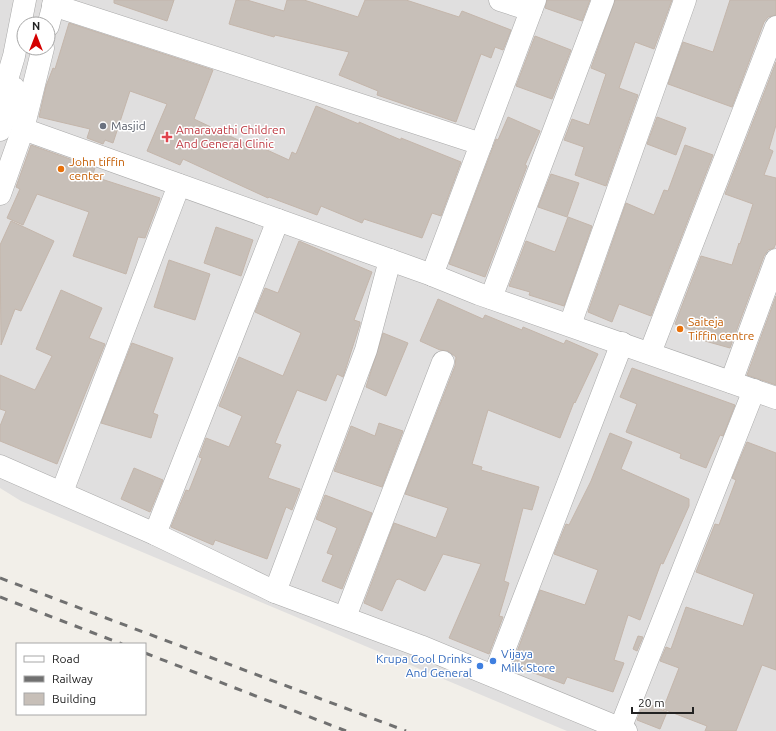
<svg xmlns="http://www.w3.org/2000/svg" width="776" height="731" viewBox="0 0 776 731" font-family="Ubuntu,sans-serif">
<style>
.residential{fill:#e0dfdf;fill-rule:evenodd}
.building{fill:#c7bfb8;stroke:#c4b6ab}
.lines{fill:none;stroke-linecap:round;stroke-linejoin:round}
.minor-casing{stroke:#a9a9a9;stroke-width:23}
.tertiary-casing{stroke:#a9a9a9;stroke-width:23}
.minor{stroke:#fff;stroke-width:22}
.tertiary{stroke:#fff;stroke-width:22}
.rail{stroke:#707070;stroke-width:3;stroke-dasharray:8 8;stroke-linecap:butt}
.worship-dot{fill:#6b7280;stroke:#fff;stroke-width:1.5}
.health-dot{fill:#e0444e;stroke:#fff;stroke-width:1.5}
.food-dot{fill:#e8710a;stroke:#fff;stroke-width:1.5}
.shop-dot{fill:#3f7fe0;stroke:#fff;stroke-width:1.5}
.labels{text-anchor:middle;stroke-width:3;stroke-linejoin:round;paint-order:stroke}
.worship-label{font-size:12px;fill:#5b616d;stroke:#fff;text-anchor:start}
.health-label{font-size:12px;fill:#be3a42;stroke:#fff;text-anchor:start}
.food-label{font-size:12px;fill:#c56008;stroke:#fff;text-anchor:start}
.shop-label{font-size:12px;fill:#366cbe;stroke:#fff;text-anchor:start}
</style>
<rect width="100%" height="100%" fill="#f2efe9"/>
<path class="residential" d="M0,0H776V731H567L21,501L0,488ZM24,24H48V48H24Z"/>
<g class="building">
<polygon points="114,0 174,0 167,21 114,3"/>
<polygon points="236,0 247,0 284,11 287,0 304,0 358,17 365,0 406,0 459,17 462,11 511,30 503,50 495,47 491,58 481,54 456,122 377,95 378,91 339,75 349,52 275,35 274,37 229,24"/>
<polygon points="547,0 590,0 582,21 545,8"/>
<polygon points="615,0 672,0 654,49 635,42 619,88 638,95 606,186 575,175 584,147 564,140 572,119 589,125 606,74 591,68"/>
<polygon points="730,0 776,0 776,15 768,17 764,22 732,107 668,84 683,42 713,52"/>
<polygon points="69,23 213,70 194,119 255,148 256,145 289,160 292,152 296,154 316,106 359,124 359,122 401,140 401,138 461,162 441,216 432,213 422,238 364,219 362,223 321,206 317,215 269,197 268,198 183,159 180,165 147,151 167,104 130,91 113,143 105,140 103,144 87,138 90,129 39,117 46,86 53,68 55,69"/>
<polygon points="535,36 571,50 552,99 516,86"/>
<polygon points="776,62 776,125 769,149 773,151 764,175 776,178 776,243 774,248 768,250 764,256 730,348 705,341 707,336 675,324 701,256 732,265 739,243 740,244 753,204 725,194"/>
<polygon points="508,117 540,131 525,165 527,166 485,277 449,264 496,139 498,140"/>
<polygon points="657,117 686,128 676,155 647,144"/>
<polygon points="31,145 95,168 92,176 160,198 145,238 138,237 126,274 73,256 89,212 37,194 23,225 7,218 20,189 16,187"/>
<polygon points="685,145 713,155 651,316 619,304 612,322 588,312 626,203 654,215 664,190 668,191"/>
<polygon points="551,174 579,183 567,217 538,207"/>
<polygon points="568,217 592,226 564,306 529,295 530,292 509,286 526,241 555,252"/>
<polygon points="11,221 54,241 21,311 15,309 1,345 0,245"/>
<polygon points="216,227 253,240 241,276 204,263"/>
<polygon points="299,241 372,272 354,320 360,322 360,324 343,377 337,374 326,401 297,390 275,443 281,445 268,478 300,489 292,510 286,507 267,559 215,540 213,545 171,527 186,490 189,491 202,458 199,457 206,438 229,447 242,416 219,406 239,357 283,376 301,333 255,312 265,288 278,293"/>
<polygon points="169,260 210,274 195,320 154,307"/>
<polygon points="61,290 102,308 89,338 105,344 57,464 0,441 0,426 6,411 0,409 0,375 35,390 52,356 36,349"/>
<polygon points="776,296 776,385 747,375"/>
<polygon points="438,299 483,319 485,315 522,330 523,327 564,344 566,340 598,354 575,403 574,402 560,438 488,410 472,464 482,467 481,470 539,487 532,510 523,508 504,581 509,583 499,616 503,617 489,654 449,638 481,564 443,554 425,591 399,579 396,580 382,611 364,603 394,523 436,538 448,508 405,494 455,366 456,357 448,351 440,350 420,341"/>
<polygon points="383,333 408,343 386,396 366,387"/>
<polygon points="132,343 173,358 153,413 158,415 151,438 101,423"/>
<polygon points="632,368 735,405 723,436 720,435 706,468 680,458 681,454 626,432 637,404 620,397"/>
<polygon points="379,423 403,431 382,487 334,471 351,426 375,436"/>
<polygon points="610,433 632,442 621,469 689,499 689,506 663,564 661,563 640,620 628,615 614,660 624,663 613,692 567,677 564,684 512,665 540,590 585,605 598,570 554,554 566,524 569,525 591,481"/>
<polygon points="747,442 776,453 776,670 762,665 736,731 705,731 707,726 663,709 679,668 660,661 666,647 671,649 686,607 743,626 754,594 696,572 715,524 719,525 736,480 732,478"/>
<polygon points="134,468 163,480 150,512 121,499"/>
<polygon points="325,495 372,513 342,589 322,581 333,555 327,553 337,528 316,519"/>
<polygon points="638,636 643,637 637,651 633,649"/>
<polygon points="644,702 667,712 660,729 637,720"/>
</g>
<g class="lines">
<g class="minor-casing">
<g id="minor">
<polyline points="500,0 531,10"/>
<polyline points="53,5 481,144"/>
<polyline points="23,129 432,275 479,294 776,398"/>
<polyline points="432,275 535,0"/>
<polyline points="491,298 603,0"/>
<polyline points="570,325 685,0"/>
<polyline points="650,353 776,27"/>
<polyline points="731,382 776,260"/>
<polyline points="0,466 155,534 275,592 420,646 626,731"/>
<polyline points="62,492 179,185"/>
<polyline points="155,534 278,220"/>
<polyline points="275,592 366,350 390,260"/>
<polyline points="345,617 443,362"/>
<polyline points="494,676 622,343"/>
<polyline points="620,729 754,390"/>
</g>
</g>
<g class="tertiary-casing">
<g id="tertiary">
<polyline points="48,26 55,0"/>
<polyline points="0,103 14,56 25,0"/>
<polyline points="0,130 14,88"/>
<polyline points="0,194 23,129 43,48"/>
</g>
</g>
<use href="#minor" class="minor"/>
<use href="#tertiary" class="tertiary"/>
<g class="rail">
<polyline points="0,578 406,731"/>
<polyline points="0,597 122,644"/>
<polyline points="145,653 346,731"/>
</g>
</g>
<circle class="worship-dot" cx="103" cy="126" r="4"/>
<path class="health-dot" d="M165 131h4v4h4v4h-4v4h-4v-4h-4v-4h4z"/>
<g class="food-dot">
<circle cx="61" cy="169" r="4"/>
<circle cx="680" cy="329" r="4"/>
</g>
<g class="shop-dot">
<circle cx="493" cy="661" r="4"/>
<circle cx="480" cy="666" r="4"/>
</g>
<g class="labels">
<g class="worship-label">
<text x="111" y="130">Masjid</text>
</g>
<g class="health-label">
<text x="176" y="134">Amaravathi Children<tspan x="176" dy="14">And General Clinic</tspan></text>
</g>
<g class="food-label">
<text x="69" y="166">John tiffin<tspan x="69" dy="14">center</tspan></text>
<text x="688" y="326">Saiteja<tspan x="688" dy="14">Tiffin centre</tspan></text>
</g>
<g class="shop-label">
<text x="501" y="658">Vijaya<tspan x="501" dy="14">Milk Store</tspan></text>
<text x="472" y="663" text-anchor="end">Krupa Cool Drinks<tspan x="472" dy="14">And General</tspan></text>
</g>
</g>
<rect x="16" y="643" width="130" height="72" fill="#ffffff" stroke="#a7a7a7"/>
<rect x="24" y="656" width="20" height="6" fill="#ffffff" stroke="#a7a7a7"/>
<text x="52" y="663" font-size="12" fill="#222222">Road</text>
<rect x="24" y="676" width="20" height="6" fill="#707070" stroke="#a7a7a7"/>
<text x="52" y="683" font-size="12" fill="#222222">Railway</text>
<rect x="24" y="693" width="20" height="12" fill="#c7bfb8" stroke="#a7a7a7"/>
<text x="52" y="703" font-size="12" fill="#222222">Building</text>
<g transform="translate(36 36)"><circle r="19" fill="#ffffff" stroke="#a7a7a7"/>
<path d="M0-3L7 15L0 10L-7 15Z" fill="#d40000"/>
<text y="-6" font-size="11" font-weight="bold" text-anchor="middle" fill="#222222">N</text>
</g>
<path d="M632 707v6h61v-6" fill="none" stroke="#222222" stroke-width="2"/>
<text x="638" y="707" font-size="12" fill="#222222" stroke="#ffffff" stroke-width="3" paint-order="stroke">20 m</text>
</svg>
